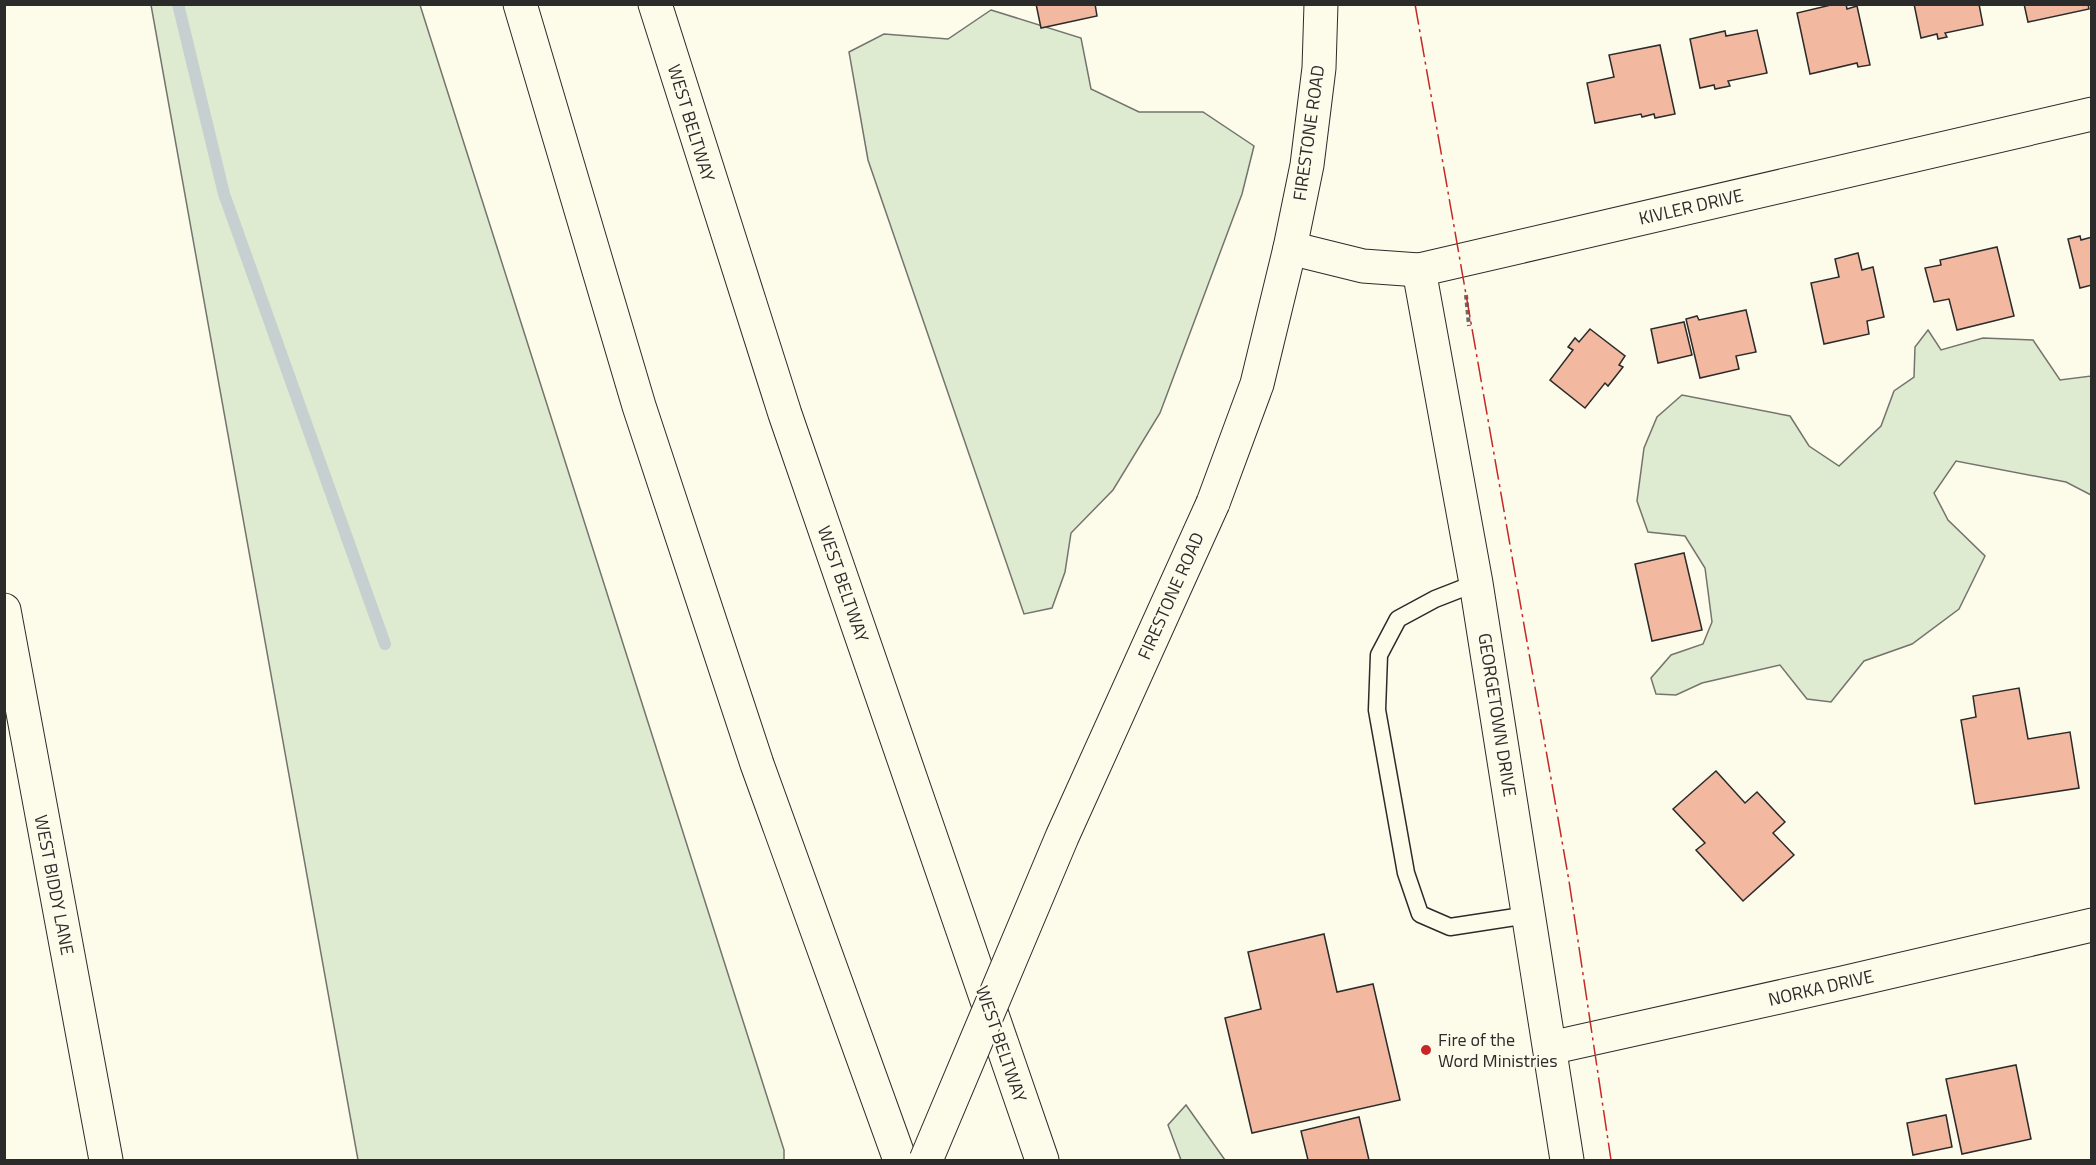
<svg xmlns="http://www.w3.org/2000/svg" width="2096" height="1165" viewBox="0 0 2096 1165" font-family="'Titillium Web',sans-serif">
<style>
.green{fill:#deebd1;stroke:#74746e;stroke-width:1.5}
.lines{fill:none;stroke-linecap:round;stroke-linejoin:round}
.stream{stroke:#c7d0d0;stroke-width:12}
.building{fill:#f2b8a0;stroke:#2b2b2b;stroke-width:1.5}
.lane-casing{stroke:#2b2b2b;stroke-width:19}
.street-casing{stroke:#2b2b2b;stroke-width:35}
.secondary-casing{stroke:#2b2b2b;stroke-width:35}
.highway-casing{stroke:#2b2b2b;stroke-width:35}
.path{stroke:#6a6964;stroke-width:4;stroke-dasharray:4.5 3;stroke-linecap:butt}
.lane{stroke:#fdfbea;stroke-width:16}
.street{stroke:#fdfbea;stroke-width:33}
.secondary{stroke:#fdfbea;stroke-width:33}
.highway{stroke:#fdfbea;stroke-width:33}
.secondary-bridge-casing{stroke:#2b2b2b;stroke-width:35;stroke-linecap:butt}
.secondary-bridge{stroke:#fdfbea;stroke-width:33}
.power{stroke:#c62828;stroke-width:1.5;stroke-dasharray:21 4.5 3 4.5;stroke-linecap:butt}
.poi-dot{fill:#c62828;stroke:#fdfbea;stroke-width:2}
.labels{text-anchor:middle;stroke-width:4.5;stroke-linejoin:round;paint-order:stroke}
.street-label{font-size:18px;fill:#2b2b2b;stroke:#fdfbea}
.poi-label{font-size:18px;fill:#2b2b2b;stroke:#fdfbea;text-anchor:start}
</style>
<rect width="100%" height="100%" fill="#fdfbea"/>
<g class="green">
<polygon points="151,5 420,5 784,1150 784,1160 358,1160"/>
<polygon points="991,10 1081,38 1091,89 1139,112 1203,112 1254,146 1242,194 1160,413 1113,490 1071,533 1065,572 1052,608 1024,614 868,160 849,52 884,34 948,39"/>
<polygon points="1928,330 1941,350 1983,338 2033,340 2060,380 2091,376 2091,495 2066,482 1956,461 1934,493 1948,520 1985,556 1959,609 1912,644 1864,661 1831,702 1807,699 1780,665 1702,683 1676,695 1656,694 1651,678 1671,655 1703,644 1712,622 1705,568 1685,536 1648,532 1637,501 1644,448 1657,417 1682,395 1790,416 1809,446 1839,466 1881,426 1894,391 1914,377 1915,347"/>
<polygon points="1186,1105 1225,1160 1181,1160 1168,1125"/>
</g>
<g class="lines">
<polyline class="stream" points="178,4 224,194 385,644"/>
</g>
<g class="building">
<polygon points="1036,4 1095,4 1097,16 1041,28"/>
<polygon points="1835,4 1846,4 1847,9 1857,6 1870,65 1858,67 1857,63 1810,74 1797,13"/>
<polygon points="1914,4 1979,4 1983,25 1945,33 1947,37 1938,39 1937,34 1921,38"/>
<polygon points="2024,4 2088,4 2089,9 2028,22"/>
<polygon points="1757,30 1767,73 1728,81 1730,86 1715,89 1714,85 1700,88 1690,39 1725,31 1726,36"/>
<polygon points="1660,45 1675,114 1655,118 1654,114 1642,117 1641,114 1595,123 1587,83 1614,77 1609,55"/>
<polygon points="2080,236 2081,240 2092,237 2092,285 2080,288 2068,239"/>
<polygon points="1997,247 2014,316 1957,330 1949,299 1934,302 1925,268 1941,265 1940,260"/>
<polygon points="1858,253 1862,270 1873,267 1884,317 1867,321 1869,334 1824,344 1811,283 1839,277 1835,259"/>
<polygon points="1746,310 1756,352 1736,356 1739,369 1700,378 1686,319 1697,316 1699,320"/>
<polygon points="1684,322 1692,355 1658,363 1651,329"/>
<polygon points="1590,329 1625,356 1619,365 1623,367 1608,386 1605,383 1585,408 1550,380 1573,350 1568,347 1575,338 1579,342"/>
<polygon points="1684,553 1702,630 1652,641 1635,564"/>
<polygon points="2019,688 2028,739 2070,732 2079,788 1975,804 1961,720 1976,717 1973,696"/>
<polygon points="1716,771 1745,803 1757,792 1785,822 1773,833 1794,855 1743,901 1696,850 1705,843 1673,809"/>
<polygon points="1324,934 1337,992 1373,984 1400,1100 1252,1133 1225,1018 1261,1009 1248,952"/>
<polygon points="2016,1065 2031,1139 1962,1154 1946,1079"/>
<polygon points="1946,1115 1952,1147 1913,1155 1907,1123"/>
<polygon points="1359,1117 1369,1160 1308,1160 1301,1131"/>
</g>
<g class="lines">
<g class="lane-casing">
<polyline id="lane" points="1476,583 1435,599 1398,619 1379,655 1377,710 1406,873 1420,914 1450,927 1529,915"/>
</g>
<g class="street-casing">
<g id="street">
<polyline points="1290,248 1363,266 1419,270 2092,114"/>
<polyline points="1419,270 1476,583 1567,1160"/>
<polyline points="4,610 106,1160"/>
<polyline points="1550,1048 1842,983 2092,925"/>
</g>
</g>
<g class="secondary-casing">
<polyline id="secondary" points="1213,503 1257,384 1290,248 1307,165 1319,68 1321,4"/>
</g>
<g class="highway-casing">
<g id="highway">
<polyline points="520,4 639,406 757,764 900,1160"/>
<polyline points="655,4 785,414 1042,1160"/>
</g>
</g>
<polyline class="path" points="1466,295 1469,326"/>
<use href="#lane" class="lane"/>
<use href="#street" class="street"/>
<use href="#secondary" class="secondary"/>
<use href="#highway" class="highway"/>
<g class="secondary-bridge-casing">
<polyline id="secondary-bridge" points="926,1160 1062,837 1213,503"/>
</g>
<use href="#secondary-bridge" class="secondary-bridge"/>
<polyline class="power" points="1415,4 1569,881 1611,1160"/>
</g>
<circle class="poi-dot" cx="1426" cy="1050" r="6"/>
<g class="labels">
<g class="street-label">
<text transform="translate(691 123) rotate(73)" y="6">WEST BELTWAY</text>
<text transform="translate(1309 133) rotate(-82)" y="6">FIRESTONE ROAD</text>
<text transform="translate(1691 207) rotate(-13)" y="6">KIVLER DRIVE</text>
<text transform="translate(843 584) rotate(71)" y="6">WEST BELTWAY</text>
<text transform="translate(1171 596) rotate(-66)" y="6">FIRESTONE ROAD</text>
<text transform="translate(1497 715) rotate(81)" y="6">GEORGETOWN DRIVE</text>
<text transform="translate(54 885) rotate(79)" y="6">WEST BIDDY LANE</text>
<text transform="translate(1821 988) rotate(-13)" y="6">NORKA DRIVE</text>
<text transform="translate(1001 1044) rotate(71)" y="6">WEST BELTWAY</text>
</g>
<g class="poi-label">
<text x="1438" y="1046">Fire of the<tspan x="1438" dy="21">Word Ministries</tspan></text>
</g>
</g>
<rect width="2096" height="1165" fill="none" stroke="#2b2b2b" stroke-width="12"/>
</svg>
